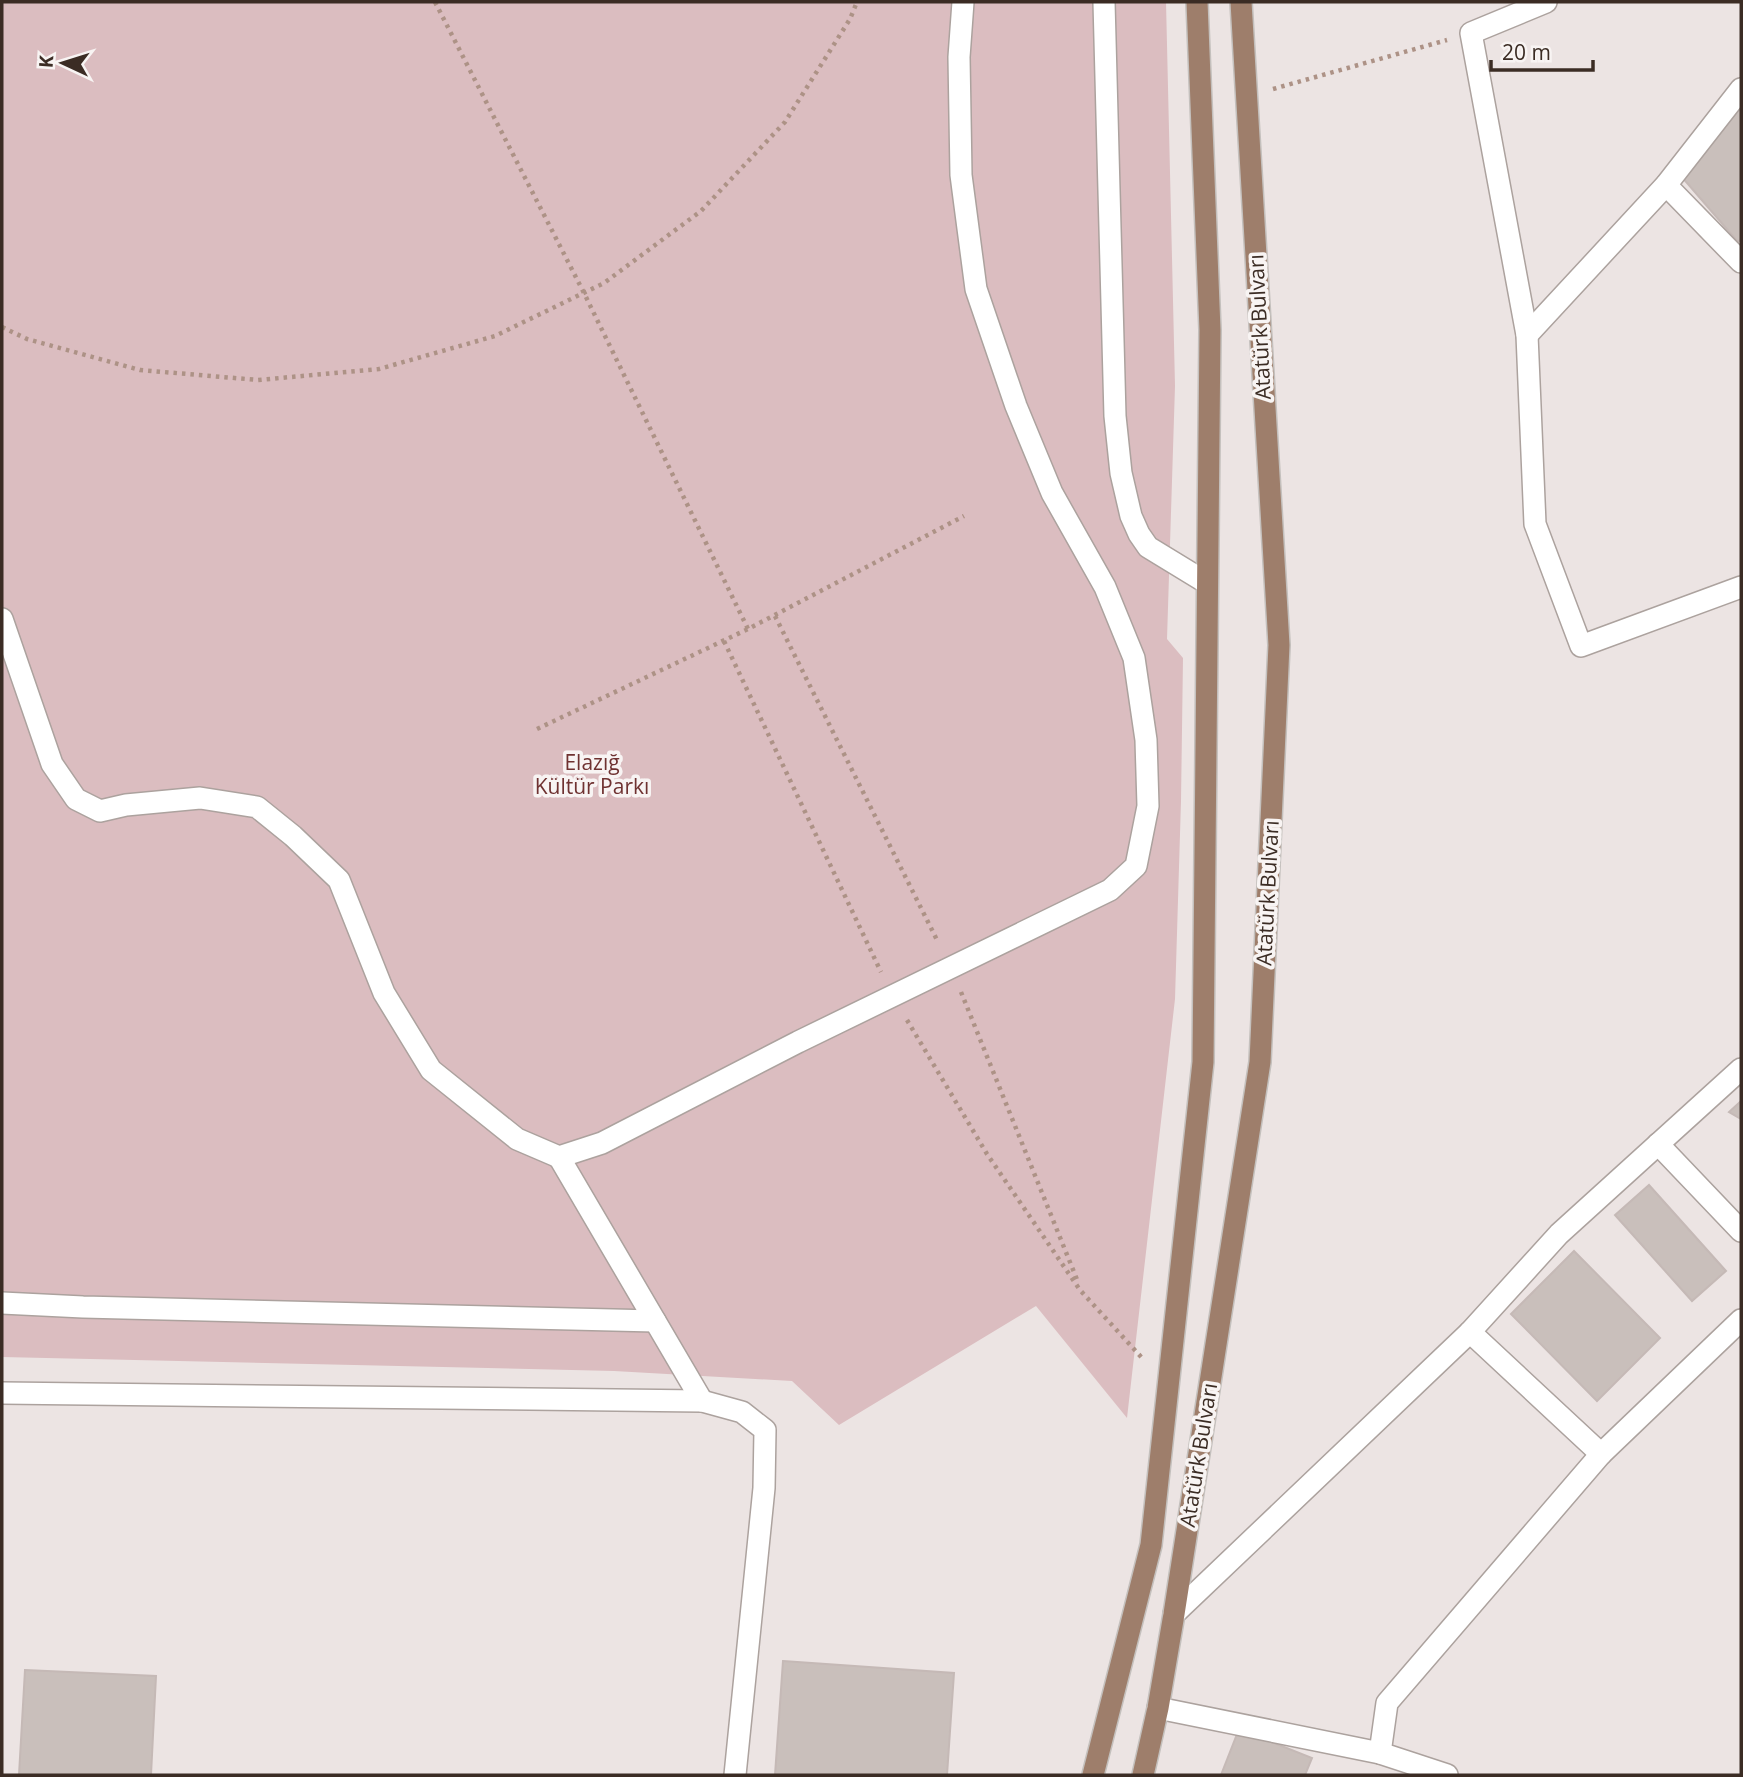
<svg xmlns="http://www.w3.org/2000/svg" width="1743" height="1777" viewBox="0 0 1743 1777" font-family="'Open Sans',sans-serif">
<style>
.green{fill:#dbbdc0}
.building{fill:#c9bfbb;stroke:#c5b9b6;stroke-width:2}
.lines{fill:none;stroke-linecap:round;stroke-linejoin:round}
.minor-casing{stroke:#aca29e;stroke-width:24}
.major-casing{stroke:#c4c0bd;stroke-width:24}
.path{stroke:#ad9286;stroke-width:4.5;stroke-dasharray:3.5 5;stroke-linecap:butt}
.minor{stroke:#fff;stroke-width:21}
.major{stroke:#9e7e6b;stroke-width:21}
.labels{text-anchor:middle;stroke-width:7;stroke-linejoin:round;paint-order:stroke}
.street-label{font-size:21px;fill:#3b2c24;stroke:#f8f4f3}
.park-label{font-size:21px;fill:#6f3231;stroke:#f8f4f3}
</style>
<rect width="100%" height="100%" fill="#ece4e3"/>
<polygon class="green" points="2,2 1166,2 1175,386 1167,639 1183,658 1181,801 1175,999 1127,1418 1036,1306 839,1425 792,1381 614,1371 2,1357"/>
<g class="building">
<polygon points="1741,107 1741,239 1738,242 1681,176"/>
<polygon points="1741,1101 1741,1119 1729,1112"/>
<polygon points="1649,1185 1726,1271 1692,1301 1615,1215"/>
<polygon points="1574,1251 1660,1338 1597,1401 1511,1314"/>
<polygon points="783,1661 954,1673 947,1775 775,1775"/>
<polygon points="25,1670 156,1676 151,1775 19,1775"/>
<polygon points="1239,1729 1312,1758 1305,1775 1221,1775"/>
</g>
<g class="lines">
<g class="minor-casing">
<g id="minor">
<polyline points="1104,2 1115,416 1121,473 1131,516 1139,534 1148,547 1207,583"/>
<polyline points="1546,2 1471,33 1527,335 1535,524 1581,646 1741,587"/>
<polyline points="1666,185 1741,262"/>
<polyline points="1527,335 1666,185 1741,89"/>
<polyline points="2,619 52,764 76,799 100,811 126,805 200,798 257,807 293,836 339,880 384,993 431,1070 517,1139 559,1157 602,1143 798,1042 1110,890 1136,866 1148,806 1146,740 1134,658 1105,587 1052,493 1016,406 976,289 961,175 959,57 963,2"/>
<polyline points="1658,1144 1741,1231"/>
<polyline points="559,1157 702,1401"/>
<polyline points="2,1303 83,1307 655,1321"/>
<polyline points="1470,1332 1601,1454"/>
<polyline points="2,1393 702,1401 742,1412 765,1430 764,1488 735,1775"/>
<polyline points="1174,1614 1470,1332 1559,1234 1741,1069"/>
<polyline points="1158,1708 1380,1753"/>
<polyline points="1447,1775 1380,1753 1387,1703 1601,1454 1741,1320"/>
</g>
</g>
<g class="major-casing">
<g id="major">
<polyline points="1093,1775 1151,1545 1203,1062 1210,330 1197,2"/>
<polyline points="1143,1775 1158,1708 1174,1614 1260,1062 1279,645 1241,2"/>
</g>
</g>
<g class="path">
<polyline points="435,2 584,293 748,629"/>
<polyline points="1273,89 1447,40"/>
<polyline points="2,327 27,339 140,370 258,380 379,369 495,336 604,283 701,211 785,122 850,19 857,2"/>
<polyline points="775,616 938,942"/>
<polyline points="724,641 881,972"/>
<polyline points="537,729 748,629 964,516"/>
<polyline points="961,992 1078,1282"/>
<polyline points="907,1020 987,1154 1080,1290 1143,1359"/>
</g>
<use href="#minor" class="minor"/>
<use href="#major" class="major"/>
</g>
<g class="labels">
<g class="street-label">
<text transform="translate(1260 327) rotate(-93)" y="7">Atatürk Bulvarı</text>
<text transform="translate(1268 893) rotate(-87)" y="7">Atatürk Bulvarı</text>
<text transform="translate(1199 1455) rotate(-81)" y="7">Atatürk Bulvarı</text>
</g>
<g class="park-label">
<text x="592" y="770">Elazığ<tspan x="592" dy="24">Kültür Parkı</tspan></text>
</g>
</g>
<rect width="1743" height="1777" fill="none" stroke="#3b2c24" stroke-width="7"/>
<g transform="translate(63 63) rotate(274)" stroke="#f8f4f3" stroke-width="5" paint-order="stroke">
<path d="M0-5L12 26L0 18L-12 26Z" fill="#3b2c24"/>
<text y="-10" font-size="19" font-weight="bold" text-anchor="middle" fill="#3b2c24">K</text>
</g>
<path d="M1491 60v10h102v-10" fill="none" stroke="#3b2c24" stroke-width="3.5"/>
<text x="1502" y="60" font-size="21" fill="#3b2c24" stroke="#f8f4f3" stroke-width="5" paint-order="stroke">20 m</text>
</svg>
